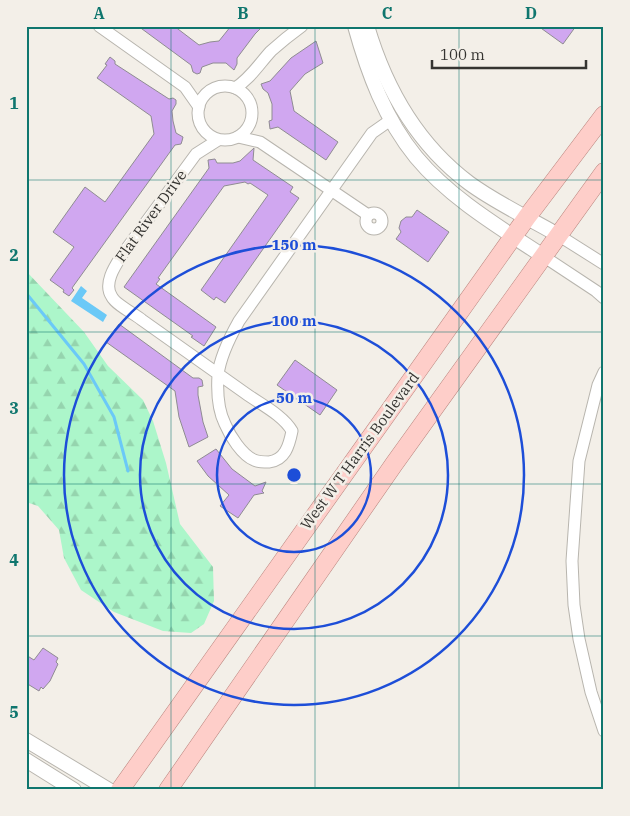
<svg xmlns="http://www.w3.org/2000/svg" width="630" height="816" viewBox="0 0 630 816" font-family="'IBM Plex Serif',serif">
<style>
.forest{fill:url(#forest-firs)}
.water{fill:#6bc9f7}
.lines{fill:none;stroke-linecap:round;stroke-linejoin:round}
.stream{stroke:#6bc9f7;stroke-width:3}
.building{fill:#d0a7f0;stroke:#8f8c92}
.minor-casing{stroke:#b8b5ae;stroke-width:13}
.tertiary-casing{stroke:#b8b5ae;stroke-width:16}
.primary-casing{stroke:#b8837c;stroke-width:19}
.minor{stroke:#fff;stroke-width:11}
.tertiary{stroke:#fff;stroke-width:14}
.primary{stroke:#fecec9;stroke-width:18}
.grid{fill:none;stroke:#0f766e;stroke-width:1;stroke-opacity:0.55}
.ring{fill:none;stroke:#1d4ed8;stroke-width:2.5}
.labels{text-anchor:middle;stroke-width:5;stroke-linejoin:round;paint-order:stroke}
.street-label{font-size:15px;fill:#353431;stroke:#f3efe8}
.centre{fill:#1d4ed8;stroke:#f3efe8;stroke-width:2.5}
.ring-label{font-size:15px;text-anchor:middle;font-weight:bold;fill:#1d4ed8;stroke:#f3efe8;stroke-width:5;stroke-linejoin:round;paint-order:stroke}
.neatline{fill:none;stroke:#0f766e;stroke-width:2}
.grid-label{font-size:16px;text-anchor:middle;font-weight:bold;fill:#0f766e}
</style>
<defs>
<pattern id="forest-firs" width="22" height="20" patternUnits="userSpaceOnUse" patternTransform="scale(1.25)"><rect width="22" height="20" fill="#acf6ca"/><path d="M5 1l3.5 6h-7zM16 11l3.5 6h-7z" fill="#95d4ae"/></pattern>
</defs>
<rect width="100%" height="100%" fill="#f3efe8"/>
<polygon class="forest" points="26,271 84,332 108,366 143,400 153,421 166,463 180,524 213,567 214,601 204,624 191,633 163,631 114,612 81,590 64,558 59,530 38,506 26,502"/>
<polygon class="water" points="81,286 87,291 82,298 107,315 103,322 71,301"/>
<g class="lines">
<polyline class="stream" points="26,293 84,364 114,417 128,471"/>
</g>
<g class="building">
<polygon points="138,26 174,26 199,45 210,42 219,41 231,26 263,26 255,34 237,58 237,64 234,70 226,63 213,63 202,67 200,73 197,74 193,72 191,65"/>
<polygon points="538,26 576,26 563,44"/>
<polygon points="316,41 323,63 305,74 290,91 294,111 338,142 326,160 278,127 270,129 269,121 272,120 272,104 268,93 263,89 261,84 270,81 291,58"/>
<polygon points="110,57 115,61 115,64 169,99 173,98 176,100 176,104 172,111 173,121 176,133 183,137 182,141 181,144 175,145 72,288 74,290 69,296 63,292 64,290 50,280 74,247 53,232 85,187 105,202 154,134 151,116 97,78 107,65 105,64"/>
<polygon points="254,148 253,160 293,187 290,192 299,198 225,303 216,297 214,300 201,290 268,195 250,183 248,184 245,182 224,186 158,278 160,279 156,284 216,327 204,346 191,337 193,336 124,287 209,168 208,160 215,159 217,163 233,163 240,161"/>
<polygon points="417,210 449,232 428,262 396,239 401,232 399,228 401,221 406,217 412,217"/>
<polygon points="119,324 193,378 199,378 202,380 203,386 198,387 198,395 203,422 208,437 189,447 179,417 175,391 106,342"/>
<polygon points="295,360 337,390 320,415 277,385"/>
<polygon points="216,449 232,469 255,486 266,482 262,491 264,493 254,495 238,518 220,506 229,495 208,476 197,461"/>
<polygon points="43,648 58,658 56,662 58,664 50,681 43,689 41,687 39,691 26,683 26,655 34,660"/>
</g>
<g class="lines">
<g class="minor-casing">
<g id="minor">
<polyline points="99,26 185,87 199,107"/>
<circle cx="225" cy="113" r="27"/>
<path d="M235,88C250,79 259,64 271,51C281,42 291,34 302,26"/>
<polyline points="238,137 260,142 368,215"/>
<path d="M218,140L196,154L124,252C117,263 102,283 112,297C116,305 135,314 142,320C176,344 211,369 245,393C260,404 283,415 292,431C289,446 285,460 269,462C264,462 258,462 254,460C242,455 230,436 225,424C218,410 217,391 218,375C220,357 230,337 239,321L372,133L392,119"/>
<circle cx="374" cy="221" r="8"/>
<polyline points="558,235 604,264"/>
<polyline points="543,256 596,291 604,298"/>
<polyline points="604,372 598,385 579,461 572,561 574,605 579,639 591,692 604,731"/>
</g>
</g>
<g class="tertiary-casing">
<g id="tertiary">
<path d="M355,26C368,73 385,119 416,157C450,198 499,227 543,256"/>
<path d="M367,26C385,87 417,144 469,183C496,203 529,218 558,235"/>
<polyline points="26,740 109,790"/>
<polyline points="26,760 74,790"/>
</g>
</g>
<g class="primary-casing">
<g id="primary">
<polyline points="120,790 527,217 604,115"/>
<polyline points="168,790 394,464 604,172"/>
</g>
</g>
<use href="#minor" class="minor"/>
<use href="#tertiary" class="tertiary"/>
<use href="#primary" class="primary"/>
</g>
<path class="grid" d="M171,26V790M315,26V790M459,26V790M26,180H604M26,332H604M26,484H604M26,636H604"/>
<g class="ring">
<circle cx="294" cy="475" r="77"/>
<circle cx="294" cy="475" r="154"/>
<circle cx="294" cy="475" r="230"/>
</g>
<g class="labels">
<g class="street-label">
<text transform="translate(151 216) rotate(-54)" y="5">Flat River Drive</text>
<text transform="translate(360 451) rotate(-54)" y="5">West W T Harris Boulevard</text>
</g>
</g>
<circle cx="294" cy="475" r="8" class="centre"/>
<g class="ring-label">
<text x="294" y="250">150 m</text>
<text x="294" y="326">100 m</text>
<text x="294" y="403">50 m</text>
</g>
<rect width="630" height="816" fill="none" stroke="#f3efe8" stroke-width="55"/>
<path d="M432 60v8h154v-8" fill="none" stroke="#353431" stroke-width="2.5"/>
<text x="440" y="60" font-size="15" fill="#353431" stroke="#f3efe8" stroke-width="4" paint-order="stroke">100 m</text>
<rect x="28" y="28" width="574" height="760" class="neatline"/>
<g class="grid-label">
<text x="99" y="19">A</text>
<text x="243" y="19">B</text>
<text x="387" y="19">C</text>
<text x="531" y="19">D</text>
<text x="14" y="109">1</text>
<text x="14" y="261">2</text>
<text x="14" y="414">3</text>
<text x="14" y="566">4</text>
<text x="14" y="718">5</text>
</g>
</svg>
